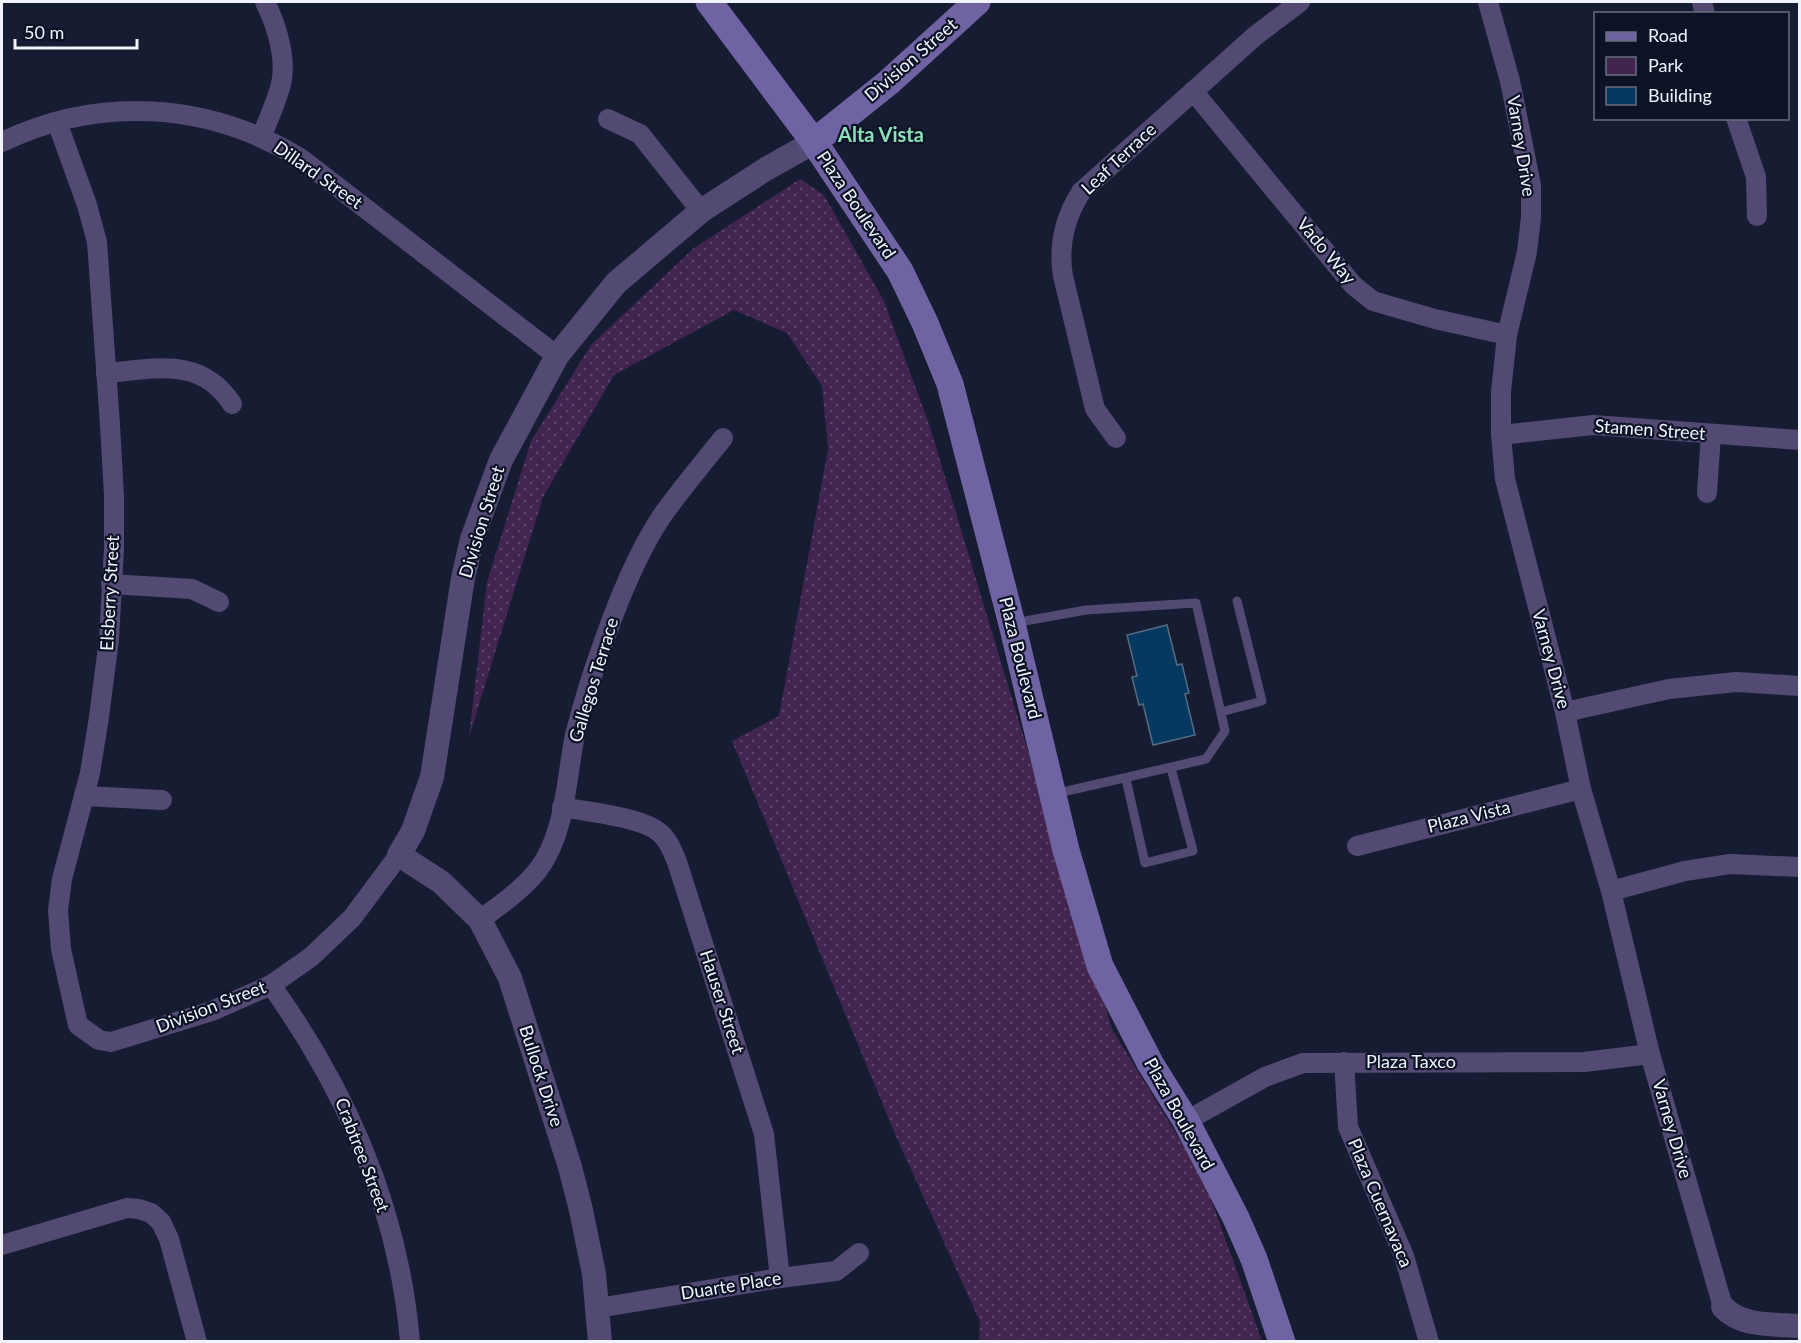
<svg xmlns="http://www.w3.org/2000/svg" width="1801" height="1343" viewBox="0 0 1801 1343" font-family="Lato,sans-serif">
<style>
.green{fill:url(#green-dots)}
.building{fill:#053962;stroke:#566b80;stroke-width:1.5}
.lines{fill:none;stroke-linecap:round;stroke-linejoin:round}
.service{stroke:#524a73;stroke-width:9}
.minor{stroke:#524a73;stroke-width:20}
.tertiary{stroke:#524a73;stroke-width:24}
.secondary{stroke:#7063a4;stroke-width:27}
.labels{text-anchor:middle;stroke-width:4.5;stroke-linejoin:round;paint-order:stroke}
.street-label{font-size:18px;fill:#f0f3fc;stroke:#0d1327}
.neighbourhood-label{font-size:20px;font-weight:bold;fill:#8de1b8;stroke:#0d1327}
</style>
<defs>
<pattern id="green-dots" width="8" height="8" patternUnits="userSpaceOnUse" patternTransform="scale(1.5)"><rect width="8" height="8" fill="#41254f"/><path d="M2 2h.1M6 6h.1" fill="none" stroke="#5d4569" stroke-width="1.8" stroke-linecap="round"/></pattern>
</defs>
<rect width="100%" height="100%" fill="#161c31"/>
<polygon class="green" points="800,179 824,195 884,301 930,427 1112,1029 1204,1179 1262,1341 979,1341 980,1322 895,1134 732,741 779,716 828,449 822,386 787,333 734,310 614,375 543,497 469,737 487,582 531,441 591,345 694,248"/>
<polygon class="building" points="1167,625 1177,665 1182,664 1189,693 1185,694 1195,735 1153,745 1143,704 1139,705 1132,677 1137,676 1127,635"/>
<g class="lines">
<g class="service">
<polyline points="1014,623 1086,610 1196,603 1225,731 1206,759 1054,794"/>
<polyline points="1221,712 1262,701 1237,601"/>
<polyline points="1126,779 1145,863 1193,851 1171,768"/>
</g>
<g class="minor">
<polyline points="1488,2 1510,81 1531,185 1531,217 1527,252 1507,335 1501,392 1501,435 1505,479 1565,712 1581,789 1611,891 1650,1054 1723,1307"/>
<polyline points="1702,2 1705,14"/>
<polyline points="1193,91 1353,285 1373,301 1435,319 1507,335"/>
<polyline points="1736,118 1756,177 1757,216"/>
<polyline points="608,119 640,134 701,211"/>
<polyline points="57,122 87,205 97,242 110,425 114,496 114,548 109,639 99,717 90,773 62,879 58,910 61,949 78,1025 99,1040 111,1042 212,1011 271,985 311,957 352,918 399,855"/>
<path d="M261,137C268,121 275,105 280,88C288,61 277,26 265,2"/>
<path d="M2,142C99,95 208,102 300,158L557,356"/>
<path d="M106,373C155,369 201,356 232,404"/>
<polyline points="1501,435 1593,425 1800,440"/>
<path d="M1116,438L1095,409L1063,276C1058,246 1064,219 1081,192L1255,36L1300,2"/>
<polyline points="1707,493 1711,434"/>
<polyline points="111,584 192,589 219,602"/>
<polyline points="1565,712 1669,689 1736,682 1800,686"/>
<polyline points="84,796 162,800"/>
<path d="M562,807C587,812 645,817 661,834C669,841 673,852 677,862L764,1134L780,1278"/>
<polyline points="1357,846 1581,789"/>
<polyline points="1611,891 1685,871 1730,864 1800,867"/>
<path d="M480,920C500,905 522,890 538,870C566,833 566,779 575,735C584,699 596,662 609,627C623,589 641,546 664,513C683,487 703,463 723,438"/>
<path d="M271,985C347,1091 399,1210 410,1342"/>
<polyline points="1344,1062 1348,1127 1404,1256 1429,1342"/>
<polyline points="1186,1121 1265,1077 1303,1063 1584,1062 1650,1054"/>
<polyline points="2,1245 127,1208 139,1209 151,1213 161,1222 169,1239 197,1342"/>
<polyline points="598,1308 780,1278 836,1271 859,1253"/>
</g>
<g class="tertiary">
<path d="M1723,1307C1741,1327 1774,1324 1800,1326"/>
<polyline points="600,1342 594,1274 581,1210 570,1167 510,978 480,920 441,882 399,855 413,831 432,777 463,578 472,539 501,460 557,356 616,283 701,211 766,169 814,142"/>
</g>
<g class="secondary">
<polyline points="709,2 814,142 900,271 925,323 950,384 1012,624 1066,850 1100,966 1150,1063 1186,1121 1236,1218 1254,1259 1282,1342"/>
<polyline points="814,142 889,82 977,2"/>
</g>
</g>
<g class="labels">
<g class="street-label">
<text transform="translate(911 60) rotate(-41)" y="6">Division Street</text>
<text transform="translate(1521 146) rotate(81)" y="6">Varney Drive</text>
<text transform="translate(1119 159) rotate(-43)" y="6">Leaf Terrace</text>
<text transform="translate(318 175) rotate(35)" y="6">Dillard Street</text>
<text transform="translate(856 205) rotate(56)" y="6">Plaza Boulevard</text>
<text transform="translate(1326 251) rotate(50)" y="6">Vado Way</text>
<text transform="translate(1650 430) rotate(4)" y="6">Stamen Street</text>
<text transform="translate(482 522) rotate(-73)" y="6">Division Street</text>
<text transform="translate(110 593) rotate(-87)" y="6">Elsberry Street</text>
<text transform="translate(1020 658) rotate(76)" y="6">Plaza Boulevard</text>
<text transform="translate(1551 659) rotate(75)" y="6">Varney Drive</text>
<text transform="translate(594 680) rotate(-73)" y="6">Gallegos Terrace</text>
<text transform="translate(1469 817) rotate(-14)" y="6">Plaza Vista</text>
<text transform="translate(722 1002) rotate(72)" y="6">Hauser Street</text>
<text transform="translate(211 1007) rotate(-21)" y="6">Division Street</text>
<text x="1411" y="1068">Plaza Taxco</text>
<text transform="translate(541 1076) rotate(72)" y="6">Bullock Drive</text>
<text transform="translate(1179 1114) rotate(61)" y="6">Plaza Boulevard</text>
<text transform="translate(1672 1129) rotate(74)" y="6">Varney Drive</text>
<text transform="translate(362 1155) rotate(69)" y="6">Crabtree Street</text>
<text transform="translate(1380 1203) rotate(67)" y="6">Plaza Cuernavaca</text>
<text transform="translate(731 1286) rotate(-9)" y="6">Duarte Place</text>
</g>
<g class="neighbourhood-label">
<text x="881" y="142">Alta Vista</text>
</g>
</g>
<rect width="1801" height="1343" fill="none" stroke="#f0f3fc" stroke-width="6"/>
<rect x="1594" y="12" width="195" height="108" fill="#0d1327" stroke="#686d7c" stroke-width="1.5"/>
<rect x="1606" y="32" width="30" height="9" fill="#7063a4" stroke="#686d7c" stroke-width="1.5"/>
<text x="1648" y="42" font-size="18" fill="#f0f3fc">Road</text>
<rect x="1606" y="57" width="30" height="18" fill="#41254f" stroke="#686d7c" stroke-width="1.5"/>
<text x="1648" y="72" font-size="18" fill="#f0f3fc">Park</text>
<rect x="1606" y="87" width="30" height="18" fill="#053962" stroke="#686d7c" stroke-width="1.5"/>
<text x="1648" y="102" font-size="18" fill="#f0f3fc">Building</text>
<path d="M15 39v9h122v-9" fill="none" stroke="#f0f3fc" stroke-width="3"/>
<text x="24" y="39" font-size="18" fill="#f0f3fc" stroke="#0d1327" stroke-width="4.5" paint-order="stroke">50 m</text>
</svg>
